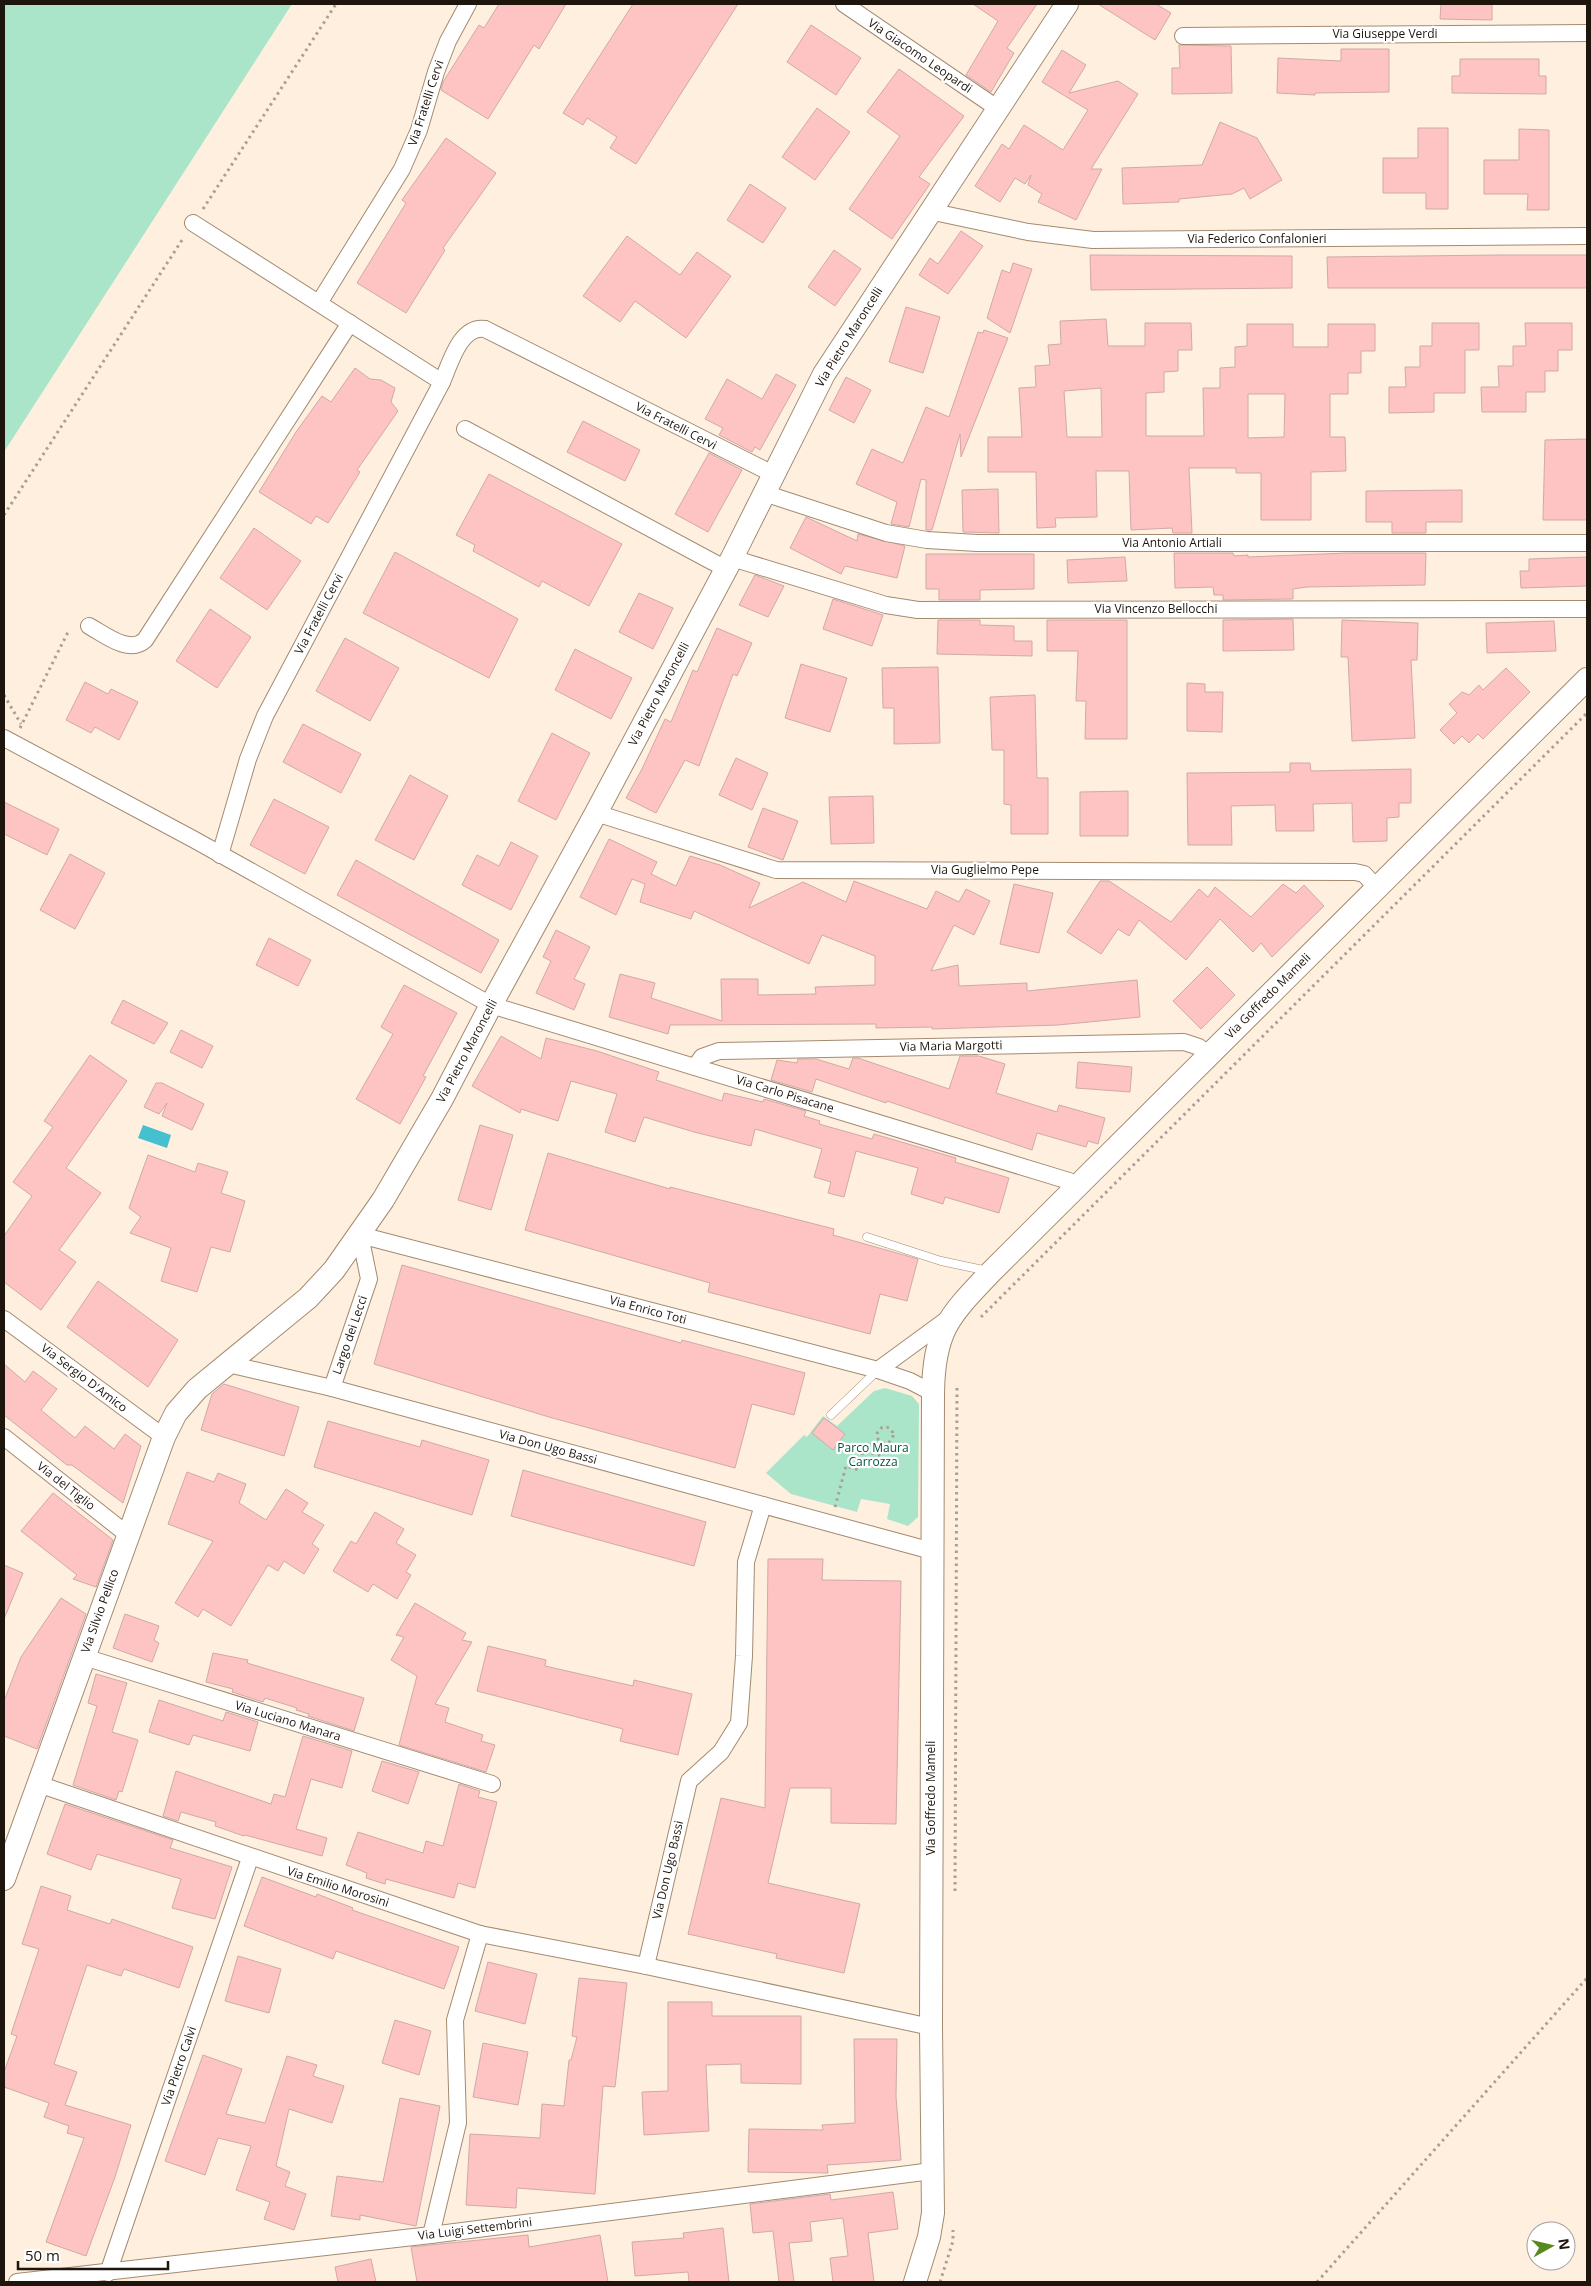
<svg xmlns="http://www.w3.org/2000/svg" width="1591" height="2286" viewBox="0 0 1591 2286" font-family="'Open Sans',sans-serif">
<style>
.green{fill:#aae5ca}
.water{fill:#45c0cf}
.building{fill:#fdc4c3;stroke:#d1a9a8;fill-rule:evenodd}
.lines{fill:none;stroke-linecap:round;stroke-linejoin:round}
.lane-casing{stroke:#a38b71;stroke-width:9}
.street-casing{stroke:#a38b71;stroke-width:18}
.secondary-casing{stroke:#a38b71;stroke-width:24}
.path{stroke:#ac9f91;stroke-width:3;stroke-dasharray:2.5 4;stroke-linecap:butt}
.lane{stroke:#fff;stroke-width:8}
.street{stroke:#fff;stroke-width:16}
.secondary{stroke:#fff;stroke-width:22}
.labels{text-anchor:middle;stroke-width:4.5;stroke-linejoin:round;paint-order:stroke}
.street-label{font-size:12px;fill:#1e150c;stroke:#fff}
.park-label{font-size:12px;fill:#00533a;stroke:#fff}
</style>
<rect width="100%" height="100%" fill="#ffefdf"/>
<g class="green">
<polygon points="4,4 292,4 4,452"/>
<polygon points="885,1388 912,1396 919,1404 918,1517 908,1526 887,1519 890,1504 861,1499 857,1512 791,1494 766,1473 804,1435 807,1437 823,1416 837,1426 874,1391"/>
</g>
<polygon class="water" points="143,1125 171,1135 167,1148 138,1138"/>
<g class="building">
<polygon points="499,4 566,4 539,49 534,45 488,119 441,90 443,82 479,25 484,28"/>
<polygon points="633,4 738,4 636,164 610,148 617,137 587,118 583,125 563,113"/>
<polygon points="973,4 1037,4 1007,48 1014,53 991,92 966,75 998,21"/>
<polygon points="1098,4 1156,4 1171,13 1155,40"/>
<polygon points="1441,4 1492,4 1492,20 1440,19"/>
<polygon points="811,25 861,58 836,95 787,62"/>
<polygon points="1179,45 1231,46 1232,93 1172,94 1172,68 1180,68"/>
<polygon points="1341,49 1389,49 1389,92 1315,93 1315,95 1277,93 1278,58 1341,61"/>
<polygon points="1062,50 1086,65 1069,93 1118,81 1138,94 1091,169 1102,169 1076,220 1038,202 1042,194 1028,185 1031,175 1025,184 1015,178 1000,202 975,186 1002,144 1009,149 1024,125 1063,150 1088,110 1042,82"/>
<polygon points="1460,59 1539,59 1539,76 1546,76 1546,94 1452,93 1452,76 1460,76"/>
<polygon points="899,69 964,116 919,177 930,184 892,239 849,209 900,136 867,112"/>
<polygon points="817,108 850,132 815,180 782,157"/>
<polygon points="1220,122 1257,138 1282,180 1250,199 1244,188 1232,194 1179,199 1179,202 1123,204 1122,168 1202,165"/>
<polygon points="1418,128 1448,128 1448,209 1426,209 1426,193 1383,193 1383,158 1418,158"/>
<polygon points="1519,129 1549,130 1549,210 1527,210 1528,194 1484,194 1484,160 1519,160"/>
<polygon points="446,138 496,173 443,248 445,250 406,313 357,283 406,203 402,200"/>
<polygon points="750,184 786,208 763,243 727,220"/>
<polygon points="961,231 983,246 948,294 919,275 930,258 938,264"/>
<polygon points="627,236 680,275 697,252 731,276 686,338 635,301 620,322 583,296"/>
<polygon points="834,250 861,269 835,306 808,287"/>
<polygon points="1090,255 1292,256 1292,288 1091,290"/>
<polygon points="1499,255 1587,255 1587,288 1328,288 1327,257"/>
<polygon points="1013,263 1032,269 1010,333 987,318 1002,270 1010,273"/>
<polygon points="906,307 940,317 923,373 889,362"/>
<path d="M1106,319L1108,346H1145V323H1191L1192,350H1178V371L1164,372V392L1146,393V436H1204L1203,388H1220V368L1235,367V347L1247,346V324H1293V347H1328V324H1375V351H1361V373H1348V394H1330V437H1345L1346,471L1311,472V520H1261V473H1236V468H1189L1192,533H1173L1172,528L1131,530L1129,471H1096L1097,517L1055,518L1056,527L1037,528L1036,472H988V437H1022L1019,388L1036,387L1035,366L1050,365L1048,345L1061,344L1060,321ZM1101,388L1102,437H1067L1064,391ZM1248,394H1285L1284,437L1248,438Z"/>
<polygon points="1432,323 1479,323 1479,350 1465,350 1465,393 1434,393 1434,412 1389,413 1389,387 1406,387 1405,367 1420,367 1420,346 1432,346"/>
<polygon points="1525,323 1572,323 1572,350 1558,350 1558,371 1545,371 1545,392 1526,392 1526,412 1482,412 1481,387 1499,387 1498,366 1513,366 1513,346 1526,346"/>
<polygon points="984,330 1008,338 961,457 960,434 932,530 926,530 926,480 921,479 909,527 891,524 897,502 856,484 872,449 903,463 926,407 949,417 978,332 983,333"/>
<polygon points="355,368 370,379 381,380 395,388 391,402 398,411 357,470 360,472 328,523 316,516 311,524 259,492 296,432 322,396 331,402"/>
<polygon points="776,374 796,385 760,450 755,447 752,452 719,435 723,428 705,419 727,379 762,399"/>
<polygon points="846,377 871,390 854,423 829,410"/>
<polygon points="583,421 640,450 625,481 567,452"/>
<polygon points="1587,439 1587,520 1543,520 1545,440"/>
<polygon points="709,453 742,470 708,532 675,514"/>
<polygon points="489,474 622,544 589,606 542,581 539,587 473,551 475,545 456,535"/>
<polygon points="998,489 999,533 963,532 962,490"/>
<polygon points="1462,490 1462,522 1426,522 1426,533 1392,533 1392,522 1366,522 1366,491"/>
<polygon points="806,517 857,541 858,534 905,546 897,578 845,566 841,574 790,548"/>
<polygon points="254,528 301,561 267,610 220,578"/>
<polygon points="395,552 518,619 489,678 363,613"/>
<polygon points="1174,553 1233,553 1234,556 1248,555 1248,557 1347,553 1426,553 1425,585 1307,587 1293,589 1293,599 1223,600 1223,595 1214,595 1213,587 1175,588"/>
<polygon points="926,554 1034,554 1034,589 980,590 980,600 939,600 939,589 926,589"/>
<polygon points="1125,557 1127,581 1068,583 1067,560"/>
<polygon points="1587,557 1587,586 1521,588 1520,571 1529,571 1529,559"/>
<polygon points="755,575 784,586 768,617 739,605"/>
<polygon points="639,593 673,608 653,649 619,632"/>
<polygon points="833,599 883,615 872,646 823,629"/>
<polygon points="210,609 251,637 217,688 176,661"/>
<polygon points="1293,619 1294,650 1223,651 1223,620"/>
<polygon points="938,620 980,620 980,625 1014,626 1014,641 1032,641 1032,656 937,654"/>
<polygon points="1047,620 1127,620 1127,739 1085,739 1086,701 1076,701 1078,651 1047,651"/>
<polygon points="1342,620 1418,623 1417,660 1411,660 1415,738 1352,741 1348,657 1341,657"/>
<polygon points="1554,621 1556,651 1487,653 1486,623"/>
<polygon points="717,628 752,643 737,676 733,674 699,766 685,760 656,813 626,798 642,769 665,719 671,722 693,670 697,672"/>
<polygon points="345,638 399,668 370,721 316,691"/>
<polygon points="575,649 632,678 611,719 555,690"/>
<polygon points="801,664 847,678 830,732 785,718"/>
<polygon points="938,667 940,743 894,744 894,708 883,708 882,668"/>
<polygon points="1506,668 1530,692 1483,739 1478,734 1469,743 1462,736 1454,744 1440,730 1457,713 1449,704 1462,692 1469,695 1479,685 1483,690"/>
<polygon points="85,682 108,694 111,689 138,702 119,740 95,727 91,733 66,720"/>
<polygon points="1187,683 1205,684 1205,692 1223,692 1222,732 1187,731"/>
<polygon points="1035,695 1037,778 1048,778 1048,834 1011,834 1011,805 1004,804 1004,750 992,750 990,697"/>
<polygon points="303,724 361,754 341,793 283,762"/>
<polygon points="552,733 590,753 556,820 518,801"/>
<polygon points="736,758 768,773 752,810 719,795"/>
<polygon points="1290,763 1310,763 1311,771 1411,769 1411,803 1399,803 1399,817 1387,818 1387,841 1353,842 1352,803 1313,804 1314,831 1276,831 1275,805 1231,806 1232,845 1188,845 1187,773 1290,772"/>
<polygon points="410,775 448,796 414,860 375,840"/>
<polygon points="1128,791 1128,836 1080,836 1080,792"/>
<polygon points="873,796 874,843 831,844 829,797"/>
<polygon points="274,799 329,827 305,874 250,845"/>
<polygon points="4,802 59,829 47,855 4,834"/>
<polygon points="763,808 798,821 783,860 748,847"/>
<polygon points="609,839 657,862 651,874 676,886 690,856 720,865 760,883 749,908 803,882 846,902 854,881 927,909 936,891 959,902 966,889 990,901 974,935 954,925 931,971 958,965 959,986 1027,983 1027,991 1137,980 1140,1017 1058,1025 932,1029 932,1027 876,1028 876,1024 670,1025 668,1034 609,1017 620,974 655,983 651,998 722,1021 721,979 758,979 758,995 816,994 815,987 875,985 875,956 822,935 809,964 694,911 691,919 640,902 645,884 632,879 616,915 580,897"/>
<polygon points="511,842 538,856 511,910 462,885 477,855 499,866"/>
<polygon points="70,854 105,873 75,929 40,910"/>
<polygon points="356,860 499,940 481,973 337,895"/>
<polygon points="1100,881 1109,881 1171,922 1199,889 1208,897 1215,887 1251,917 1283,884 1296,893 1304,885 1324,906 1272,957 1261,943 1253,952 1220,919 1186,960 1139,920 1129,936 1118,929 1101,954 1067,932"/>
<polygon points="1014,884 1053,893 1039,953 1000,944"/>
<polygon points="556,930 590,947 574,979 585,984 574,1010 536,993 551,961 543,957"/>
<polygon points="269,938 311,960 298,986 256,965"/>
<polygon points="1207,967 1235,995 1201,1029 1173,1001"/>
<polygon points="404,985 457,1013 423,1076 426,1077 400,1124 356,1099 393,1034 381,1027"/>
<polygon points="123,1000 168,1023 154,1044 111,1023"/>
<polygon points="181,1030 213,1046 202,1068 170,1052"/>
<polygon points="501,1036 541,1059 546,1038 597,1051 659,1072 656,1080 722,1101 724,1093 763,1102 764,1099 806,1111 804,1116 820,1121 819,1124 872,1139 874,1134 956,1158 955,1162 1009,1178 999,1213 945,1197 943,1204 911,1194 918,1168 856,1151 844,1197 828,1193 831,1182 814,1177 822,1149 755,1129 751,1146 694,1132 644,1117 635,1142 605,1132 617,1094 571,1081 558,1121 521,1109 520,1113 472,1086"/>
<polygon points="90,1055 127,1081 66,1168 101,1193 59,1250 76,1262 41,1310 4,1282 4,1236 32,1196 13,1182 53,1127 44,1121"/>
<polygon points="960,1056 979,1056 1005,1064 996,1093 1057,1112 1059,1105 1105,1118 1098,1144 1088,1141 1086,1147 1037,1133 1032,1150 887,1101 886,1103 816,1079 812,1092 771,1080 777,1060 797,1063 798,1059 816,1059 849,1069 853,1058 858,1058 949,1089"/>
<polygon points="1078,1062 1132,1067 1130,1092 1076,1088"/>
<polygon points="156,1083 162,1083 204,1104 192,1130 162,1116 167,1103 159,1114 144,1107"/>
<polygon points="480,1125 513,1135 491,1210 458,1200"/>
<polygon points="548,1153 670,1189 670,1187 834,1229 833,1235 918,1259 907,1301 880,1294 870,1334 708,1292 710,1283 525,1230"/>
<polygon points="148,1155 195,1172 198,1163 228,1172 221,1193 245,1201 230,1252 211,1247 197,1292 161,1281 171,1248 130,1233 141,1217 129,1208"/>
<polygon points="402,1265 681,1343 682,1340 805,1373 794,1415 752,1404 735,1468 549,1417 374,1364"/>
<polygon points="98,1281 178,1340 148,1387 67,1327"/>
<polygon points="4,1364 25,1382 33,1371 57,1389 41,1410 75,1438 85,1426 114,1449 125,1434 141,1446 123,1503 72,1465 67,1465 4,1415"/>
<polygon points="224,1384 299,1407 284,1456 201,1430 212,1394"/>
<polygon points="824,1418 845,1434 833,1450 812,1433"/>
<polygon points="328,1421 420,1447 422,1440 489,1460 472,1515 314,1467"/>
<polygon points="523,1470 706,1522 694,1566 511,1516"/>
<polygon points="187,1472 214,1482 218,1473 246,1484 239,1503 266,1520 286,1489 308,1503 302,1512 324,1525 312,1544 319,1549 304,1574 284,1561 278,1571 268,1565 231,1626 203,1609 198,1617 175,1603 213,1541 168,1524"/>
<polygon points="53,1493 113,1540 96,1587 73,1579 77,1575 21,1531"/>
<polygon points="375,1512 404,1529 396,1543 416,1555 406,1572 411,1575 397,1599 373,1584 368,1592 333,1571 351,1541 356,1544"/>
<polygon points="768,1559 823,1559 822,1580 901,1581 896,1824 831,1823 831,1788 790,1788 768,1883 860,1904 844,1973 776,1958 777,1954 688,1934 721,1798 765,1808"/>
<polygon points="4,1565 23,1573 4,1619"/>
<polygon points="61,1598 86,1614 37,1749 4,1736 4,1701 21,1657"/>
<polygon points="415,1603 466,1633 462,1640 472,1642 435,1704 449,1708 445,1722 483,1735 481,1741 495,1745 486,1772 399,1745 417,1676 391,1660 404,1637 396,1635"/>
<polygon points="125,1614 159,1626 154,1640 159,1643 152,1662 113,1648"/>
<polygon points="488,1646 546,1660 545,1666 633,1686 634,1680 692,1694 678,1755 620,1741 623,1729 477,1691"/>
<polygon points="213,1653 248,1660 247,1663 364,1698 354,1731 308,1716 309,1714 296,1710 297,1708 265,1698 263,1702 232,1692 233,1689 206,1682"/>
<polygon points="96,1674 127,1683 112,1732 138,1740 122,1792 119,1791 116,1800 73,1785 97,1706 88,1703"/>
<polygon points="159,1700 223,1721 226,1712 258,1722 250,1751 193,1735 189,1745 149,1732"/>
<polygon points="303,1736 352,1751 342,1788 311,1779 296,1829 327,1838 322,1856 245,1835 244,1836 215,1826 216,1822 181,1812 178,1821 163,1816 176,1771 271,1804 274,1794 285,1797"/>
<polygon points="382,1761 419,1772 408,1804 372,1791"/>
<polygon points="459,1784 480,1791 478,1797 497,1802 475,1888 458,1883 454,1898 386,1879 385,1884 366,1878 367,1873 346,1865 358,1832 423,1853 426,1841 443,1846"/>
<polygon points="65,1804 173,1840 170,1848 232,1867 215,1919 172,1908 181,1879 97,1854 91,1870 47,1854"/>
<polygon points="262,1877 316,1897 317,1894 353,1908 352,1910 459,1947 444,1989 336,1951 333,1959 244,1926"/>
<polygon points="41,1886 71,1896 67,1910 110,1924 112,1919 193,1947 179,1988 124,1969 121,1976 87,1965 54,2064 77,2072 65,2105 131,2125 115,2177 86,2256 46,2242 84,2138 67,2133 69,2126 44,2117 49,2103 4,2087 4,2072 17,2036 11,2034 39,1949 22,1944"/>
<polygon points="238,1956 281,1969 269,2013 225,2001"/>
<polygon points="488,1962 537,1974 525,2024 475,2011"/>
<polygon points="579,1978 627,1983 615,2087 603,2086 595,2194 517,2188 516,2208 466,2205 470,2134 540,2138 542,2104 564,2106 569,2060 571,2060 577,2037 572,2036"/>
<polygon points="668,2002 712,2002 712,2016 801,2016 801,2084 741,2083 741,2064 706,2065 709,2131 644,2135 642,2092 668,2091"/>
<polygon points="395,2020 431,2031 419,2075 382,2063"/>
<polygon points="854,2039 897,2039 896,2096 901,2160 827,2165 828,2173 748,2172 749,2129 823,2130 822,2125 855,2123"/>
<polygon points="483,2043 528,2052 518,2105 473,2097"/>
<polygon points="203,2055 242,2069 226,2114 265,2123 287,2056 317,2065 313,2076 344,2086 332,2123 289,2109 276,2166 290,2172 285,2186 306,2194 294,2230 264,2219 270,2202 236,2190 251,2146 218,2138 205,2175 165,2161"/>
<polygon points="400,2098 440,2106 416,2226 360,2215 360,2220 331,2216 337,2176 383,2182"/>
<polygon points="893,2192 898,2229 868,2233 874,2282 833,2282 830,2258 848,2256 843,2218 810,2222 812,2241 789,2243 794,2282 779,2282 773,2231 753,2233 750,2204 830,2194 831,2200"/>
<polygon points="723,2228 729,2282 689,2282 688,2272 635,2276 632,2242 684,2238 683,2233"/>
<polygon points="528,2235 529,2247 600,2235 608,2282 417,2282 411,2247"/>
<polygon points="371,2259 376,2282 338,2282 335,2267"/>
</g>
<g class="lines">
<g class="lane-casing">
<g id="lane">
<polyline points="867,1237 941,1261 988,1271"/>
<polyline points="831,1415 878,1370"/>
</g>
</g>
<g class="street-casing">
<g id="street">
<polyline points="844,4 997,108"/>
<polyline points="1183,36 1587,33"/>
<polyline points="929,211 1028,232 1093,240 1587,236"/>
<polyline points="193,223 442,382 265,716 248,759 220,855"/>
<polyline points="319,303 402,169 419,130 436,72 448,41 468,4"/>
<path d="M442,382C450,364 460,325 485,329L773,474"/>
<polyline points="465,429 726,569"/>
<polyline points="764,493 886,533 927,540 977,543 1587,543"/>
<polyline points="732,558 886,605 918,610 1587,609"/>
<path d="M89,626C104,634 129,655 145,640L350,323"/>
<polyline points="4,738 193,839 491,1005 1069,1181 1076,1188"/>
<polyline points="596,813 776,870 1355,872 1364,874 1377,888"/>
<polyline points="695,1067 702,1057 719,1051 1184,1042 1199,1047 1208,1056"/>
<polyline points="4,1319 164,1437"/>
<polyline points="228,1364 332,1388 369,1279 360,1235 878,1370 910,1381 933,1393"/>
<polyline points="878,1370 949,1318"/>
<polyline points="332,1388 932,1551"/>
<polyline points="4,1437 128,1535"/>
<polyline points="763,1505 746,1562 744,1656 739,1723 721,1752 689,1781 646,1966 931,2027"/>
<polyline points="84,1657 492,1784"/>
<polyline points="38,1784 480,1934 646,1966"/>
<polyline points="431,2235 458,2123 455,2020 480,1934"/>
<polyline points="108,2273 250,1858"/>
<polyline points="17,2282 431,2235 932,2171"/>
</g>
</g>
<g class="secondary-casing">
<g id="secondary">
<polyline points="4,1879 164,1437 176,1413 197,1389 308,1298 334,1270 383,1200 442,1099 491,1005 596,813 732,558 824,374 1067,4"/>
<path d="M915,2282L929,2237L933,2213L931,2027L933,1393C934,1330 949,1316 991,1272L1587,679"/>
</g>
</g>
<g class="path">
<polyline points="203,209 336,4"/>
<polyline points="4,515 184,237"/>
<polyline points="4,695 21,724"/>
<polyline points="20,728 69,630"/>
<polyline points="981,1317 1587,713"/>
<circle cx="885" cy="1435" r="8"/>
<polyline points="835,1507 846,1466 859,1470 863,1451 879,1455 882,1442"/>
<polyline points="955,1891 957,1385"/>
<polyline points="940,2282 953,2241 953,2230"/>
<polyline points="1317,2282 1587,1978"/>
</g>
<use href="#lane" class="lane"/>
<use href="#street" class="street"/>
<use href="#secondary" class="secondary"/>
</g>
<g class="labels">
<g class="street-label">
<text x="1385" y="38">Via Giuseppe Verdi</text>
<text transform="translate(920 56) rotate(34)" y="4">Via Giacomo Leopardi</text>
<text transform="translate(426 103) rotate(-72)" y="4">Via Fratelli Cervi</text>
<text x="1257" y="243">Via Federico Confalonieri</text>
<text transform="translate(849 337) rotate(-58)" y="4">Via Pietro Maroncelli</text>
<text transform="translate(676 426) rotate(27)" y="4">Via Fratelli Cervi</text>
<text x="1172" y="547">Via Antonio Artiali</text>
<text x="1156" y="613">Via Vincenzo Bellocchi</text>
<text transform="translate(319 614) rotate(-62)" y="4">Via Fratelli Cervi</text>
<text transform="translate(659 694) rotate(-62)" y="4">Via Pietro Maroncelli</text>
<text x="985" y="874">Via Guglielmo Pepe</text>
<text transform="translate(1268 996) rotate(-45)" y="4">Via Goffredo Mameli</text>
<text transform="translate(951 1046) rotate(-1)" y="4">Via Maria Margotti</text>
<text transform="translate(467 1051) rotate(-62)" y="4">Via Pietro Maroncelli</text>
<text transform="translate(785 1094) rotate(17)" y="4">Via Carlo Pisacane</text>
<text transform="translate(648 1310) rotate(15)" y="4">Via Enrico Toti</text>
<text transform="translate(350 1335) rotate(-71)" y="4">Largo dei Lecci</text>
<text transform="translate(84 1378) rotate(37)" y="4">Via Sergio D'Amico</text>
<text transform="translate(548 1447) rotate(15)" y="4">Via Don Ugo Bassi</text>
<text transform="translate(66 1486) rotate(38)" y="4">Via del Tiglio</text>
<text transform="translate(100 1611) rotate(-70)" y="4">Via Silvio Pellico</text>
<text transform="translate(288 1721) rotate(17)" y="4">Via Luciano Manara</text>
<text transform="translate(931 1798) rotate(-90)" y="4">Via Goffredo Mameli</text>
<text transform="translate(668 1870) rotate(-77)" y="4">Via Don Ugo Bassi</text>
<text transform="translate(338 1887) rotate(18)" y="4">Via Emilio Morosini</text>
<text transform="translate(179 2066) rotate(-71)" y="4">Via Pietro Calvi</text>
<text transform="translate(475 2229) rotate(-7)" y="4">Via Luigi Settembrini</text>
</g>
<g class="park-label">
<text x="873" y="1452">Parco Maura<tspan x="873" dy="14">Carrozza</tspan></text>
</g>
</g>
<rect width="1591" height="2286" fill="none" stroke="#1e150c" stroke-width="10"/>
<g transform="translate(1551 2246) rotate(82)"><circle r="24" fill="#ffffff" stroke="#a5a19e"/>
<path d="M0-4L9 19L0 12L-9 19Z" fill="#58891e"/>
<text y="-8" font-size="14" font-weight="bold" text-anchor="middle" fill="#1e150c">N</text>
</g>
<path d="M18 2261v8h150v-8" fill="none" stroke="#1e150c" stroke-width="2.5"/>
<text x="25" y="2261" font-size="15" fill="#1e150c" stroke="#ffffff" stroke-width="4" paint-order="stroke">50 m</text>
</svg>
